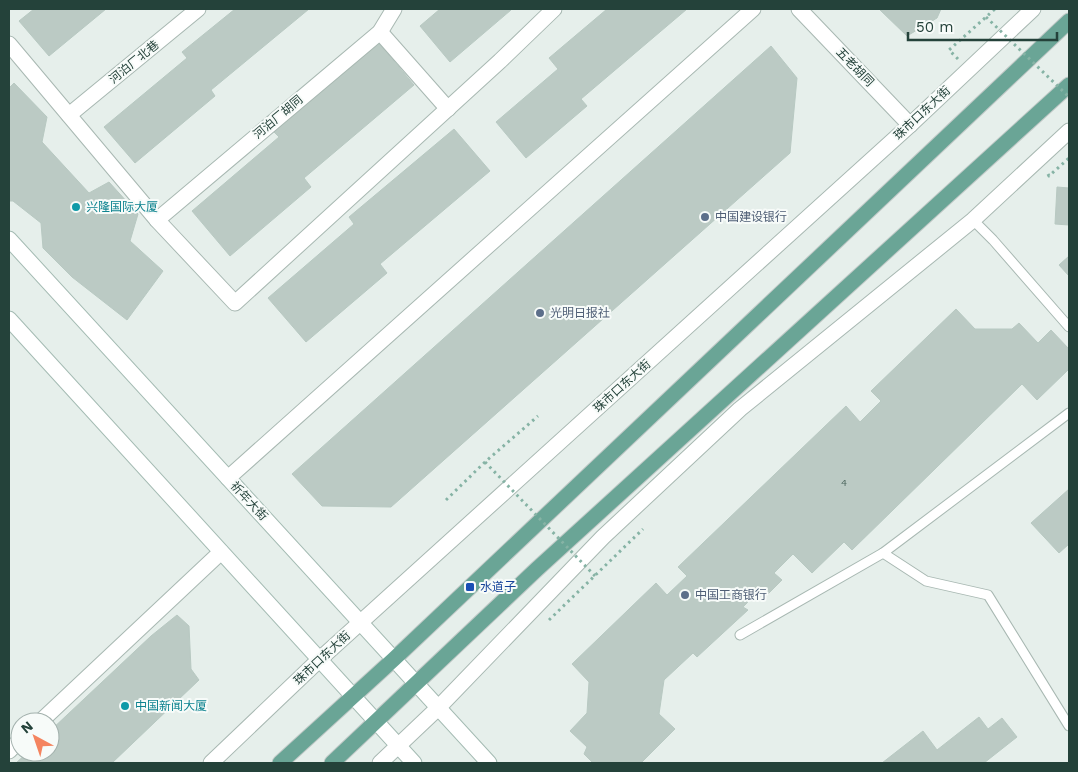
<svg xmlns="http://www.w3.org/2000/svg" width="1078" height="772" viewBox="0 0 1078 772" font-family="'Work Sans','Noto Sans SC',sans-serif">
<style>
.building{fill:#bbcac4;stroke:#b8c9c2}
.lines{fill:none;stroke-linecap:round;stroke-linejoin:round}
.service-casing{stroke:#a8b8b2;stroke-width:11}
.minor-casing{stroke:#a8b8b2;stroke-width:17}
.tertiary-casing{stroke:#a8b8b2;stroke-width:17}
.secondary-casing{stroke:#a4bbb3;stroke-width:17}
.primary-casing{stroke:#c2cac8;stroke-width:17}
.path{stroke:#86b3a5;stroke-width:3;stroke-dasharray:2.5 4;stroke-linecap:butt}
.service{stroke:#fff;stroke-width:9}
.minor{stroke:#fff;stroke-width:15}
.tertiary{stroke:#fff;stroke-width:15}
.secondary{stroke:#fff;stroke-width:15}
.primary{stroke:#6aa596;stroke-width:15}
.path-bridge{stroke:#86b3a5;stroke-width:3;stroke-dasharray:2.5 4;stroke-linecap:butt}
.culture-dot{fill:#0f9aa8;stroke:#f7fbf9;stroke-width:2}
.service-dot{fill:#5c6f8a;stroke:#f7fbf9;stroke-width:2}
.transit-dot{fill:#1a4fb4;stroke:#f7fbf9;stroke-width:2}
.labels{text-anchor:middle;stroke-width:4;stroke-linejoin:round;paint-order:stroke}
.number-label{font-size:10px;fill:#4a645c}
.street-label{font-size:12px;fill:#24423a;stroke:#f7fbf9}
.culture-label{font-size:12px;fill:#0d838f;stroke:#f7fbf9;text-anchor:start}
.service-label{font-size:12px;fill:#4e5e75;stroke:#f7fbf9;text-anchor:start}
.transit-label{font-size:12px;fill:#164399;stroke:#f7fbf9;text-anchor:start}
</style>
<rect width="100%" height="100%" fill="#e6efeb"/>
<g class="building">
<polygon points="34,9 106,9 49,56 19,21"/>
<polygon points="235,9 309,9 211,90 215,96 135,163 104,127 187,58 182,52"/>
<polygon points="440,9 510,9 511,10 450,62 420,26"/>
<polygon points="607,9 687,9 581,99 587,106 526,158 496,122 558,69 549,58"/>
<polygon points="879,9 941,9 937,18 907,36"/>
<polygon points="378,42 414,85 304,178 311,187 230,256 192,211 279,137 273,131"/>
<polygon points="771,46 797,78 790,153 391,507 322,506 292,474"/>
<polygon points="14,83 47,117 42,142 89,193 109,182 138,214 130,241 163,271 127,320 72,277 43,248 41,223 13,201 9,201 9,88"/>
<polygon points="454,129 490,171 380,264 387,273 306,342 268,298 354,224 349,217"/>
<polygon points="1057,187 1069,188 1069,225 1055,224"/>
<polygon points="1069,256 1069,276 1059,265"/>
<polygon points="956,309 975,329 1012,329 1019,323 1038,343 1051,330 1069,349 1069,369 1037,400 1022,384 852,550 844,542 812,573 793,554 774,573 782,580 765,597 759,591 743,607 748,610 697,657 693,653 664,680 659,714 675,729 641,763 593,763 584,754 587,747 570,731 587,713 589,682 572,664 656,583 667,595 687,576 678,567 846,406 860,422 881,401 871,391"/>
<polygon points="1069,489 1069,544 1059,553 1031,523"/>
<polygon points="177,615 189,626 191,669 199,680 112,763 16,763 28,752 50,752 50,731 151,636"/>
<polygon points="979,717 988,729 1002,718 1017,737 984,763 882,763 923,731 937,750"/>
</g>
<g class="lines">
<g class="service-casing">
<g id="service">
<polyline points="973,220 993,240 1069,327"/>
<polyline points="1069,413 883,553 926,581 988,595 1069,726"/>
<polyline points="740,635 883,553"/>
</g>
</g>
<g class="minor-casing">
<g id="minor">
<polyline points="799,9 910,125"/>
<polyline points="380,32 448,109"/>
<polyline points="9,44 157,220 235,303 500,61 554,9"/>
<polyline points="69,115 198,9"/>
<polyline points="157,220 380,32 394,9"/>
<polyline points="228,478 753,9"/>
<polyline points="40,722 221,552"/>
<polyline points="9,751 20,740"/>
</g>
</g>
<g class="tertiary-casing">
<g id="tertiary">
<polyline points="211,763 320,659 910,125 1033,9"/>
<polyline points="380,763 438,708 603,537 740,409 973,220 1069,131"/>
</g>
</g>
<g class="secondary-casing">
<g id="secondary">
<polyline points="9,239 489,763"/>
<polyline points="9,319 414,763"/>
</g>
</g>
<g class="primary-casing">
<g id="primary">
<polyline points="280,763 394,659 1069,21"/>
<polyline points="332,763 537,569 1069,85"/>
</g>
</g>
<g class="path">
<polyline points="958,59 949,50 995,9"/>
<polyline points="1048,174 1049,176 1069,158"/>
<polyline points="446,500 485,462 538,416"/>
<polyline points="549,620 643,529"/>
</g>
<use href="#service" class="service"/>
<use href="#minor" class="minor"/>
<use href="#tertiary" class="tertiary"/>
<use href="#secondary" class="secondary"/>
<use href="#primary" class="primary"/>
<g class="path-bridge">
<polyline points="986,17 1069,97"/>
<polyline points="485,462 595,576"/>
</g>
</g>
<g class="culture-dot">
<circle cx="76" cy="207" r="5"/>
<circle cx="125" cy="706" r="5"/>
</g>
<g class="service-dot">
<circle cx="705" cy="217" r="5"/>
<circle cx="540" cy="313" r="5"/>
<circle cx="685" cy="595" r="5"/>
</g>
<rect class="transit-dot" x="465" y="582" width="10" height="10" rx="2.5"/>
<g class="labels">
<g class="number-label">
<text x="844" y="486">4</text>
</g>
<g class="street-label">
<text transform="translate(134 62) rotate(-39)" y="4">河泊厂北巷</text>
<text transform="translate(855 67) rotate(46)" y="4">五老胡同</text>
<text transform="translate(922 113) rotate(-43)" y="4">珠市口东大街</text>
<text transform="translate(278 117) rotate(-40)" y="4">河泊厂胡同</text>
<text transform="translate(622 386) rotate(-42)" y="4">珠市口东大街</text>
<text transform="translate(249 501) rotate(47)" y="4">祈年大街</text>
<text transform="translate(322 658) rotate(-43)" y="4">珠市口东大街</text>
</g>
<g class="culture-label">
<text x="86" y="211">兴隆国际大厦</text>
<text x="135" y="710">中国新闻大厦</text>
</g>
<g class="service-label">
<text x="715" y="221">中国建设银行</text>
<text x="550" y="317">光明日报社</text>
<text x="695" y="599">中国工商银行</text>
</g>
<g class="transit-label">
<text x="480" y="591">水道子</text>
</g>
</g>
<rect width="1078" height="772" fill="none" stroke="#24423a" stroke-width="20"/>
<g transform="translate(35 737) rotate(320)"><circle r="24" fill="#f7fbf9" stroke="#a3b1ad"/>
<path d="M0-4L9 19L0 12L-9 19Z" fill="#f4845f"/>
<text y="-8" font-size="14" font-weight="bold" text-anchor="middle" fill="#24423a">N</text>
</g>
<path d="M908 32v8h149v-8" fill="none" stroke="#24423a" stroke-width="2.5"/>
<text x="916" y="32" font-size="15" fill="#24423a" stroke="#f7fbf9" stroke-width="4" paint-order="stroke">50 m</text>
</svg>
